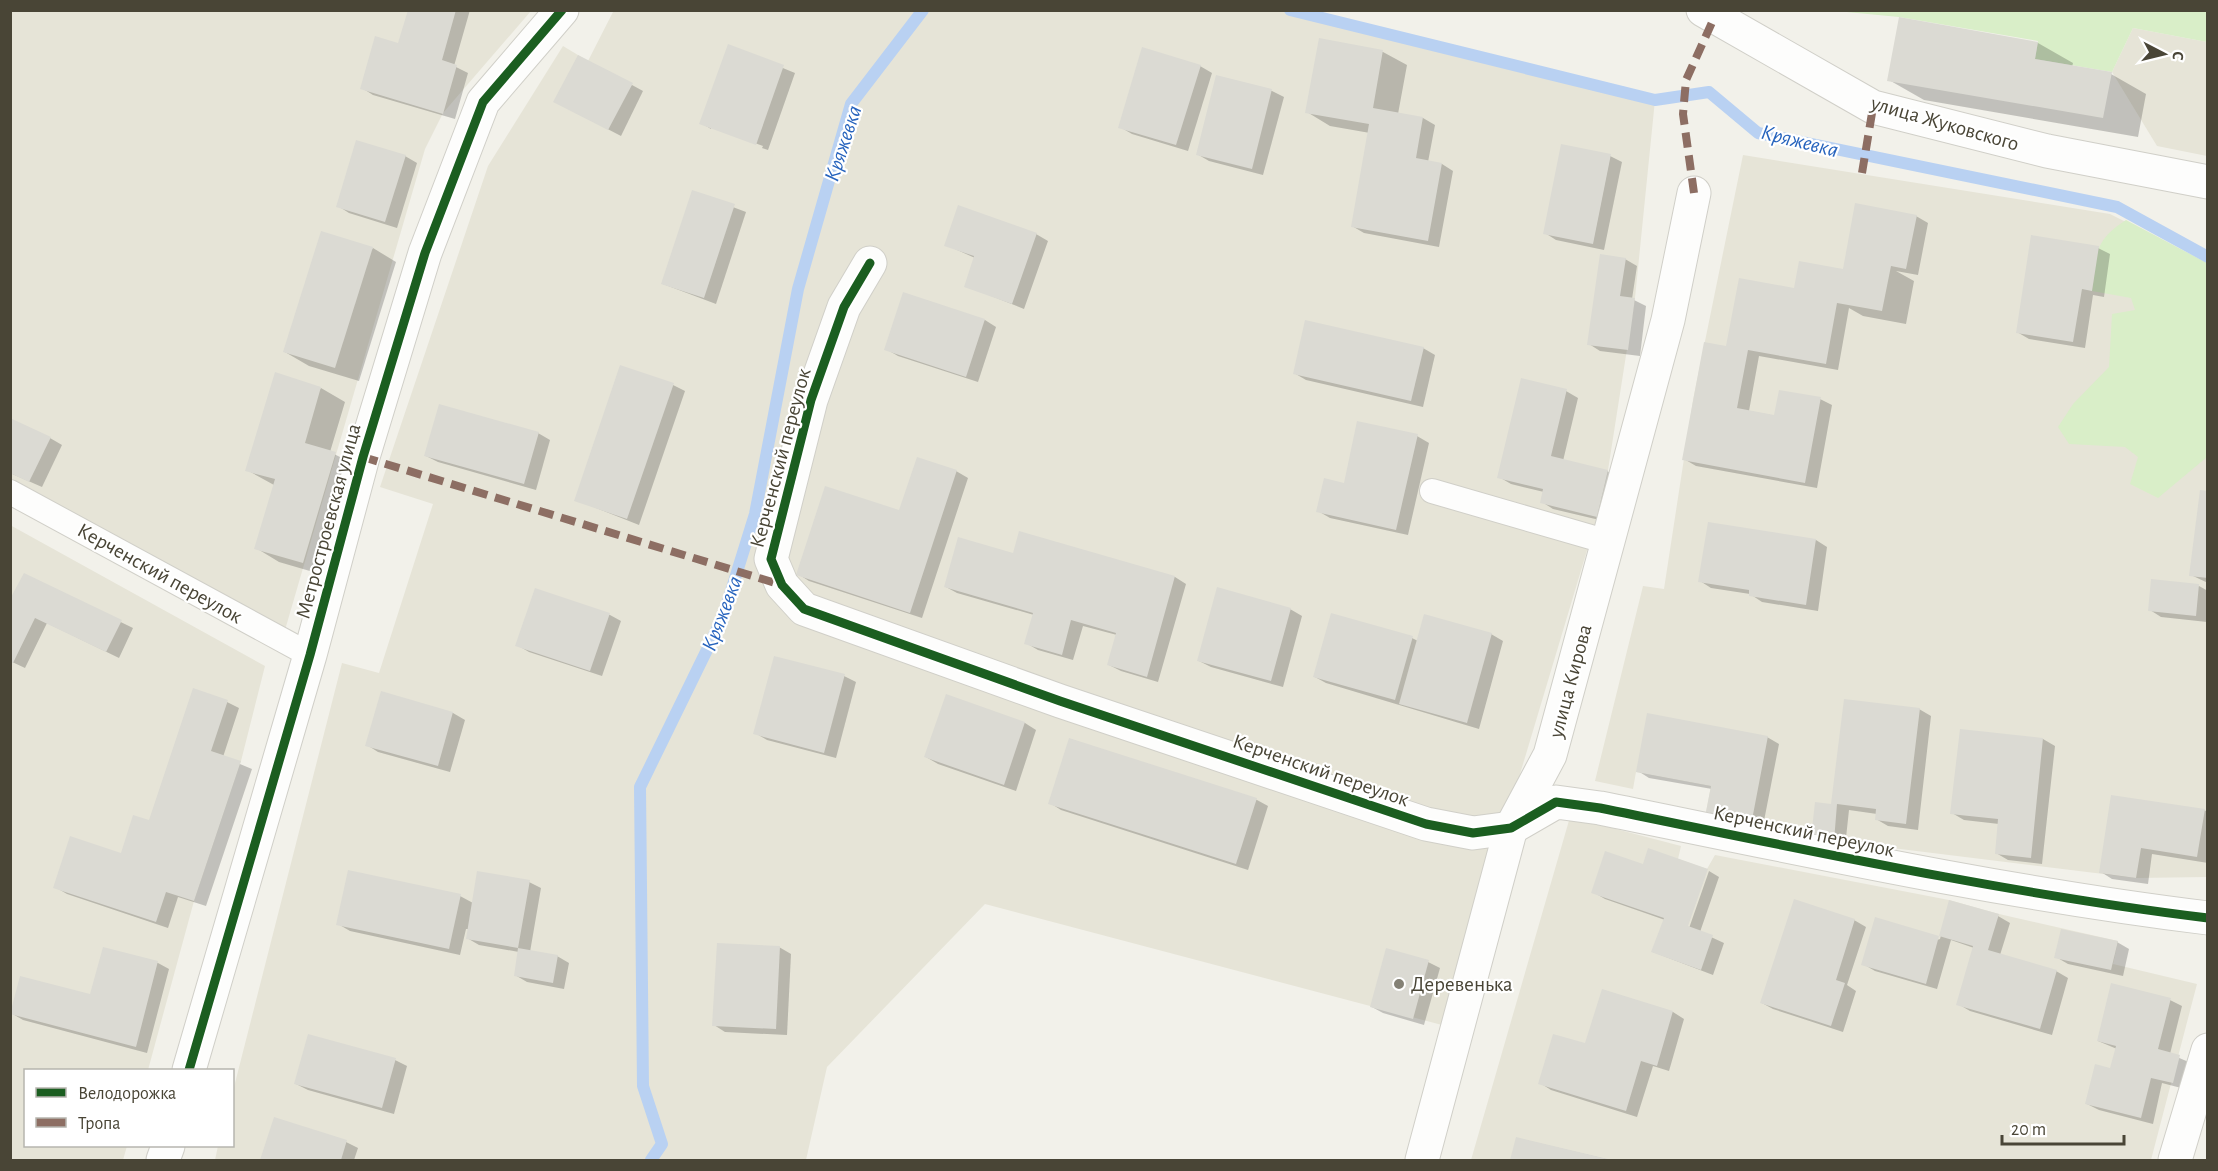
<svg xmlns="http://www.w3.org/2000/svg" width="2218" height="1171" viewBox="0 0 2218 1171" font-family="'Alegreya Sans',sans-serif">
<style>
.residential{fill:#e6e4d7}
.green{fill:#d9eec8}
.shadow{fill:#0003}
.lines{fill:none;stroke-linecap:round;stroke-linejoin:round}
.stream{stroke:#b9d1f2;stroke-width:12}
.building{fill:#dbdad3}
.service-casing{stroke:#d0cfc8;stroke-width:26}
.minor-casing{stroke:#d0cfc8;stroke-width:35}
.service{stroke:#fdfdfc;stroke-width:24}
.minor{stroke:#fdfdfc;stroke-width:33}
.quiet{stroke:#8d6e63;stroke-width:8;stroke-dasharray:15 8;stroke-linecap:butt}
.cycleway-casing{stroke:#fff;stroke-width:13}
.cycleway{stroke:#1b5e20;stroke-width:9}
.poi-dot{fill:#848175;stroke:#fff;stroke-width:2}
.labels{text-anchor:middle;stroke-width:4.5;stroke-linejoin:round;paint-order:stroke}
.street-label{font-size:21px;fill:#494536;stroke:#fff}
.poi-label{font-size:21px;fill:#494536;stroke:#fff;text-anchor:start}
.water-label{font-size:22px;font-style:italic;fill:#2663bd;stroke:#fff}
</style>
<rect width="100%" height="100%" fill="#f2f1ea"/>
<g class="residential">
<polygon points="614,10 1294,10 1655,100 1635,298 1608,470 1597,517 1514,794 1442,1025 985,904 827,1067 806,1160 215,1160 218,1146 232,1146 233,1091 342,663 379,673 433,504 380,487 488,166 563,46 588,61"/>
<polygon points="10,11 531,11 443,113 425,149 285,630 11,482"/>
<polygon points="2133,28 2207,42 2207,156 2157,146 2112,72"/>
<polygon points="1743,155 2110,214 2207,263 2207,877 2136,878 1811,838 1752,820 1706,812 1711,786 1636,772 1633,789 1595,781 1643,586 1664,589 1693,400"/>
<polygon points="10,525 265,666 241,761 194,901 148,1070 26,1070 26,1146 127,1146 123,1160 11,1160"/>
<polygon points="1570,817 1681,846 1678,859 1707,869 1715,855 1949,900 1999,914 2118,941 2113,964 2197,984 2151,1160 1471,1160"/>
</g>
<g class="green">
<polygon points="1836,11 2207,11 2207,42 2133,28 2112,72 2035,59 2038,41 1899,17"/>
<path d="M2126,220L2207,263V457L2158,498L2130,484L2138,457L2125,447L2069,444L2058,427L2073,404L2109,367L2112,314L2135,310L2131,298L2092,291C2098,254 2092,242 2126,220Z"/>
</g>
<g class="shadow">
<polygon points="409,10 470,10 454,66 468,73 455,119 373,95 362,88 399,45"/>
<polygon points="1900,19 2038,43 2073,63 2072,67 2111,74 2146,94 2138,137 1924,100 1889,80"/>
<polygon points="1320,40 1383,52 1407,65 1398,114 1423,118 1435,125 1428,162 1442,164 1453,171 1439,247 1364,233 1352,226 1370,133 1330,126 1307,112"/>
<polygon points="729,46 795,73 768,150 762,148 763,146 711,127 711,129 701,123"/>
<polygon points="1200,66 1212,73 1188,151 1132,134 1120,127"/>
<polygon points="1217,77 1272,91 1284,97 1263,175 1209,161 1197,154"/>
<polygon points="632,85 643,91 621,136 567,108"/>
<polygon points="405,156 417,163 397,228 349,213 338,206"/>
<polygon points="1610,156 1622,162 1604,250 1556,240 1545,233"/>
<polygon points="693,192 746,212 716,304 663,284"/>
<polygon points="1916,216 1928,223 1918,275 1896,271 1914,281 1906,324 1863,316 1849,308 1838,370 1759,356 1749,411 1776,416 1820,399 1832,405 1817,488 1696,466 1684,459 1728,348 1795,289 1843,270"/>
<polygon points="1036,234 1048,241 1024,309 966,286 975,258 946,245"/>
<polygon points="373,248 396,262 359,381 309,366 285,352"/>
<polygon points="2098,248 2110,254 2104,297 2093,295 2085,348 2029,339 2017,332"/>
<polygon points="1625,259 1637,266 1632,299 1646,306 1640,356 1600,351 1589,344"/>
<polygon points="985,320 996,327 978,382 898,356 886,349"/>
<polygon points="1423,348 1435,355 1423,407 1306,380 1294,373"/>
<polygon points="673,385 685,391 639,525 576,500"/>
<polygon points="321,388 345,402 330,452 360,467 327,576 279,562 256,548 274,485 247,470"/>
<polygon points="1566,391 1578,398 1563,461 1607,471 1619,478 1608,522 1553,509 1542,502 1544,492 1511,484 1499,477"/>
<polygon points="538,433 550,440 536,490 438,462 426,456"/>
<polygon points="1417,436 1429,443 1408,535 1330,518 1318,511 1345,485"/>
<polygon points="50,438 62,445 42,487 10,473"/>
<polygon points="956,471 968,478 922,618 809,581 798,574 900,512"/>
<polygon points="2208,493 2208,583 2191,575"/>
<polygon points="1020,533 1175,577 1186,584 1158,682 1121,671 1109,665 1117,635 1083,626 1073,660 1038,650 1026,643 1034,615 957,593 946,587 1014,555"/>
<polygon points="1816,540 1827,547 1818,611 1762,602 1750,594 1711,588 1700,581"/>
<polygon points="24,575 133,628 119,658 47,623 25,668 10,661"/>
<polygon points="2199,586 2208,591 2207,622 2161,617 2150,610"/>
<polygon points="536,590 610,615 621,621 602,676 529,652 517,645"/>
<polygon points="1290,609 1302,616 1283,687 1211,667 1199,661"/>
<polygon points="1491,634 1503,641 1479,729 1326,683 1315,677 1412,638 1418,641"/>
<polygon points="844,676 856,682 836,758 767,740 755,733"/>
<polygon points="382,693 453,713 465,720 450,772 378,752 367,745"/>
<polygon points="947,696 1025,723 1036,730 1016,791 938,764 926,757"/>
<polygon points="227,702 239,708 223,757 252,769 206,906 178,897 168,928 67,894 55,887 122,854 150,822"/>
<polygon points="1919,709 1931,716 1918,830 1888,826 1876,819 1877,814 1849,810 1845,847 1824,844 1833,805"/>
<polygon points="1961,730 2043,739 2055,746 2042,864 2008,860 1996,853 1999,824 1964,820 1952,813"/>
<polygon points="1767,737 1779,744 1763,826 1719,817 1708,811 1712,789 1649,778 1638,771"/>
<polygon points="1070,739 1257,800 1268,806 1248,870 1061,810 1050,803"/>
<polygon points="2204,810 2208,812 2208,863 2152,854 2148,884 2112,879 2101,872"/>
<polygon points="1644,866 1687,934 1709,871 1719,877 1700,932 1724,943 1713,975 1653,952 1665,920 1605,899 1593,892"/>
<polygon points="529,882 541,888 530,952 557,956 569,963 564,989 527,982 515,975 519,952 479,945 467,938 469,929 466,929 460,955 350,931 338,924 460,896 473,903"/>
<polygon points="1950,902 1998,916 2010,923 2000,955 2056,971 2068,978 2052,1035 1970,1011 1958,1004 1974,948 1951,940 1937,989 1875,971 1863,964 1940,939"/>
<polygon points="1854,920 1866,927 1847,985 1856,991 1843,1032 1773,1009 1762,1003"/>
<polygon points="2117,942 2129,949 2123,976 2068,964 2056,957"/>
<polygon points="779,947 791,954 787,1035 725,1032 714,1025"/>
<polygon points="104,949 158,963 169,969 147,1053 23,1020 11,1013 91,996"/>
<polygon points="1428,962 1440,968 1424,1025 1383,1013 1372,1007"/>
<polygon points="1603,990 1673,1012 1684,1019 1669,1071 1653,1066 1637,1117 1551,1090 1540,1083 1586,1045"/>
<polygon points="2170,1000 2182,1006 2170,1054 2191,1063 2185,1089 2162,1083 2153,1124 2099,1110 2087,1104 2111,1070 2117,1049 2098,1041"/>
<polygon points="395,1060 407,1066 394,1114 308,1090 296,1084"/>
<polygon points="275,1119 346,1142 358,1148 354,1160 262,1160"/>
<polygon points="1517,1138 1610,1160 1512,1160"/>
</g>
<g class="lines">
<g class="stream">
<polyline points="1290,10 1655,100 1709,92 1758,133 2117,207 2208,257"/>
<polyline points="651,1160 662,1144 643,1086 640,787 723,617 755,514 798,289 851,104 923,10"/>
</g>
</g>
<g class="building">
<polygon points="408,10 456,10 442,60 457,65 443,114 360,89 375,36 398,43"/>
<polygon points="1899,17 2038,42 2035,59 2112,72 2103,118 1887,81"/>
<polygon points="1319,38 1383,50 1373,108 1423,117 1416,158 1442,163 1428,241 1351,227 1369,124 1305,113"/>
<polygon points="728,44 784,65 756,145 699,124"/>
<polygon points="1142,47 1201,65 1176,145 1118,128"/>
<polygon points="578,55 633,83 608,130 553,102"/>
<polygon points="1216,75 1272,89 1252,169 1196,155"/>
<polygon points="356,140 406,155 385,222 336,207"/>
<polygon points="1561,144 1611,154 1593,244 1543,234"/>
<polygon points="692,190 735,204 704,298 661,284"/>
<polygon points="1855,203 1917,215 1906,269 1891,266 1882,311 1837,303 1826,364 1748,350 1737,408 1774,415 1779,390 1821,397 1805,483 1682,460 1704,342 1726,346 1739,278 1794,288 1799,261 1843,269"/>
<polygon points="958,205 1037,233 1012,304 964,287 974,256 944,246"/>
<polygon points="321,231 373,247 335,368 283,352"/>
<polygon points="2031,235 2099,246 2092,291 2082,289 2073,342 2016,333"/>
<polygon points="1600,254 1626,258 1620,296 1635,298 1628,350 1587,345"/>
<polygon points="903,292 985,319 966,377 884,350"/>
<polygon points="1305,320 1424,347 1411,401 1293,374"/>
<polygon points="620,365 674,383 627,519 574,501"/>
<polygon points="275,372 321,387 305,443 336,452 303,563 254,549 275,479 245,471"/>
<polygon points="1521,378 1567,389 1551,456 1608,470 1597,517 1540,503 1543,489 1497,478"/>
<polygon points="439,404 539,432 524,484 424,456"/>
<polygon points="10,418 51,437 29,482 10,473"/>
<polygon points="1357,421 1418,434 1396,530 1316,512 1324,478 1344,483"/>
<polygon points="917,457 957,470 910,613 796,575 825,486 899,510"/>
<polygon points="2200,490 2208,491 2208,578 2189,576"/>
<polygon points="1708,522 1816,539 1806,605 1749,596 1749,590 1698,582"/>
<polygon points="1019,531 1175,576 1147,677 1107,665 1116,633 1071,620 1062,655 1024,644 1033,613 944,587 958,537 1013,553"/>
<polygon points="24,573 122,620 106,652 35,618 13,663 10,662 10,599"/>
<polygon points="2151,579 2199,584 2196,616 2148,611"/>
<polygon points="1217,587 1291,608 1271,681 1197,661"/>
<polygon points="535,588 610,613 590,671 515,646"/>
<polygon points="1331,613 1413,636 1395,700 1313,677"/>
<polygon points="1424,614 1492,633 1467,723 1399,704"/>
<polygon points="774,656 845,674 824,753 753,734"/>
<polygon points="193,688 228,700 211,751 241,761 194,901 166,892 156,922 53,888 70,836 121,853 133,815 149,820"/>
<polygon points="381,691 453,712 438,766 365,746"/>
<polygon points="946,694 1025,722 1004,785 924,757"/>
<polygon points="1844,699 1920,708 1906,824 1875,820 1876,809 1837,804 1834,841 1811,838 1815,802 1831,804"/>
<polygon points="1647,713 1768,736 1752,820 1706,812 1711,786 1636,772"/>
<polygon points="1960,729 2043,738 2031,858 1995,854 1998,819 1950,814"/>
<polygon points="1069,738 1257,798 1236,864 1048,804"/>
<polygon points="2111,795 2205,809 2197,857 2141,848 2136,878 2099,873"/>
<polygon points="1648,848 1708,869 1688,926 1713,935 1701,970 1651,952 1664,918 1591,893 1605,851 1643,864"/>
<polygon points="348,870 461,894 449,949 336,925"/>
<polygon points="477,871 530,880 518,948 558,955 553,983 514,976 518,948 466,939"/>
<polygon points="1794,899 1855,919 1836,980 1845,983 1831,1026 1760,1003"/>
<polygon points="1949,900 1999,914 1988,950 2057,970 2040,1029 1956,1005 1973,946 1939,936 1926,984 1861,965 1875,917 1939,936"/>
<polygon points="2061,929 2118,941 2111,970 2054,958"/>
<polygon points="717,943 780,946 776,1029 712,1026"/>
<polygon points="103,947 158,961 136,1047 10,1014 20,976 90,994"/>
<polygon points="1386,948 1429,960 1413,1019 1370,1007"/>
<polygon points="2111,983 2171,998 2158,1049 2180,1055 2173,1083 2151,1078 2141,1118 2085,1104 2095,1064 2110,1068 2116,1046 2097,1041"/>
<polygon points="1602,989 1673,1011 1657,1066 1641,1061 1626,1111 1538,1084 1553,1034 1585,1043"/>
<polygon points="308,1034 396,1058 382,1108 294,1084"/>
<polygon points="274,1117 347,1140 341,1160 260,1160"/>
<polygon points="1516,1137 1612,1160 1510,1160"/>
</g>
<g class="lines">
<g class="service-casing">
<g id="service">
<polyline points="1432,491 1608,542"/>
<polyline points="10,492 310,655"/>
</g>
</g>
<g class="minor-casing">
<g id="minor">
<polyline points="1703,10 1873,107 2047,151 2208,182"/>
<path d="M870,263L844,307L811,400L771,559L782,585L804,609L1060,701L1426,824L1473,833L1511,828L1556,802L1600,808C1802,849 2003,893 2208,918"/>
<polyline points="189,1070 310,655 363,457 425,253 483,102 562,10"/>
<polyline points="163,1160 168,1146"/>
<polyline points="1422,1160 1511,828 1550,755 1668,320 1694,193"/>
<polyline points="2175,1160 2208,1050"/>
</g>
</g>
<use href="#service" class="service"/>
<use href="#minor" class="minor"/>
<g class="quiet">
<polyline points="1862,173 1873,107"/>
<polyline points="1694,193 1683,114 1686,80 1714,18"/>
<polyline points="363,457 782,585"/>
</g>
<g class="cycleway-casing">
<g id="cycleway">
<path d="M870,263L844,307L811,400L771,559L782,585L804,609L1060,701L1426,824L1473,833L1511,828L1556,802L1600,808C1802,849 2003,893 2208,918"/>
<polyline points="189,1070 310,655 363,457 425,253 483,102 562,10"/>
</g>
</g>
<use href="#cycleway" class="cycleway"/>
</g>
<circle class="poi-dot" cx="1399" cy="984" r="6"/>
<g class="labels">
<g class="street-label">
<text transform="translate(1945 123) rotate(16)" y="7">улица Жуковского</text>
<text transform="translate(780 458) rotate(-75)" y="7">Керченский переулок</text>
<text transform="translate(328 521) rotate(-75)" y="7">Метростроевская улица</text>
<text transform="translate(160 573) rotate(29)" y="7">Керченский переулок</text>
<text transform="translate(1570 681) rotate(-75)" y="7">улица Кирова</text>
<text transform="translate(1321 770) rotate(19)" y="7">Керченский переулок</text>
<text transform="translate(1804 831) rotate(12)" y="7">Керченский переулок</text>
</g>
<g class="poi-label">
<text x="1411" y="991">Деревенька</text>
</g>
<g class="water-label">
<text transform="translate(1800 140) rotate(14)" y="8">Кряжевка</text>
<text transform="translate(842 143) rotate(-72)" y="8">Кряжевка</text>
<text transform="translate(721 613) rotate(-69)" y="8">Кряжевка</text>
</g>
</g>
<rect width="2218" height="1171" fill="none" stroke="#494536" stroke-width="24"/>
<rect x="24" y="1069" width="210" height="78" fill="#ffffff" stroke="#b6b5af" stroke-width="1.5"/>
<rect x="36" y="1088" width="30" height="9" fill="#1b5e20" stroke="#b6b5af" stroke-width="1.5"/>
<text x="78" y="1099" font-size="18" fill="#494536">Велодорожка</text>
<rect x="36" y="1118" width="30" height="9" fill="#8d6e63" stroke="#b6b5af" stroke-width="1.5"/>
<text x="78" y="1129" font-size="18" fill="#494536">Тропа</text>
<g transform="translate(2164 54) rotate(97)" stroke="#ffffff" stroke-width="4.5" paint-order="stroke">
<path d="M0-4.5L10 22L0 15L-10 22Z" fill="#494536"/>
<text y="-9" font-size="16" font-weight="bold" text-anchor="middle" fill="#494536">С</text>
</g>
<path d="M2002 1135v9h122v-9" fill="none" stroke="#494536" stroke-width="3"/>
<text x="2011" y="1135" font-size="18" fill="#494536" stroke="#ffffff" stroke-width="4.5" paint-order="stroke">20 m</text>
</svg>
